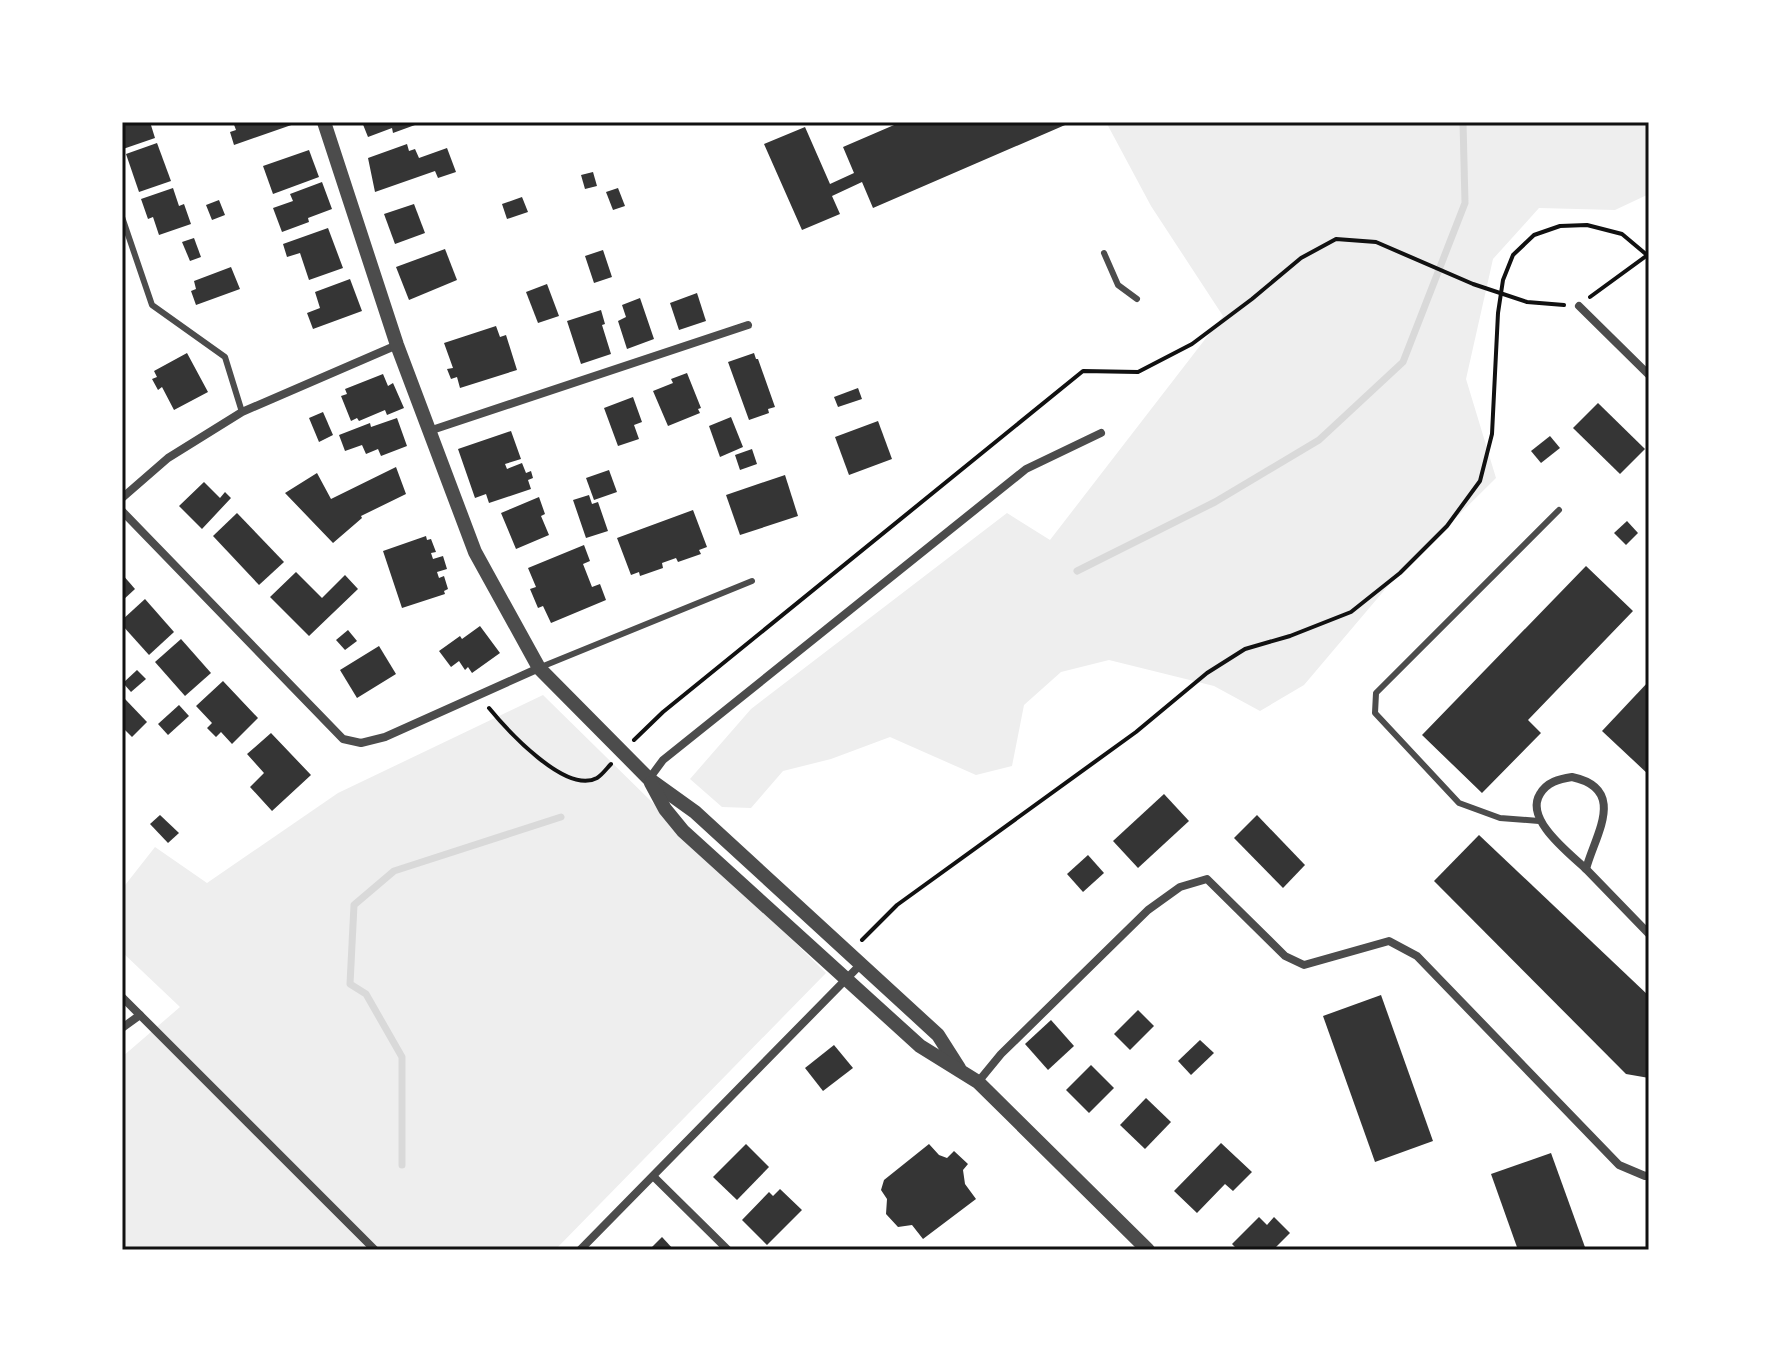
<svg xmlns="http://www.w3.org/2000/svg" width="1771" height="1372" viewBox="0 0 1771 1372" font-family="'Golos Text',sans-serif">
<style>
.green{fill:#eee}
.lines{fill:none;stroke-linecap:round;stroke-linejoin:round}
.stream{stroke:#d9d9d9;stroke-width:7}
.building{fill:#353535}
.path{stroke:#111;stroke-width:4}
.service{stroke:#4c4c4c;stroke-width:6}
.minor{stroke:#4c4c4c;stroke-width:8}
.tertiary{stroke:#4c4c4c;stroke-width:14}
.neatline{fill:none;stroke:#111;stroke-width:3}
</style>
<rect width="100%" height="100%" fill="#fff"/>
<g class="green">
<polygon points="1106,122 1649,122 1649,194 1615,210 1539,208 1493,259 1466,379 1496,478 1393,580 1304,685 1260,711 1214,686 1109,660 1061,672 1024,705 1012,766 976,775 890,737 831,759 783,771 751,808 722,807 690,779 751,709 1007,513 1050,540 1223,316 1151,206"/>
<polygon points="543,695 826,973 555,1250 122,1250 122,1057 180,1007 122,952 122,889 155,847 207,883 338,793"/>
</g>
<g class="lines">
<g class="stream">
<polyline points="1077,571 1215,502 1319,440 1403,362 1465,203 1463,122"/>
<polyline points="402,1165 402,1057 366,994 350,984 354,905 394,871 561,817"/>
</g>
</g>
<g class="building">
<polygon points="122,122 150,122 155,138 123,149"/>
<polygon points="233,122 300,122 234,145 230,132 236,130"/>
<polygon points="362,122 414,122 415,125 393,133 392,128 368,137"/>
<polygon points="901,122 1072,122 873,208 862,182 832,196 840,214 802,230 764,144 805,127 830,184 854,173 843,147"/>
<polygon points="157,143 171,181 139,192 126,154"/>
<polygon points="407,144 409,151 415,149 419,158 447,148 456,172 438,178 435,171 375,192 368,158"/>
<polygon points="309,150 319,177 273,194 263,166"/>
<polygon points="593,172 597,186 585,189 581,175"/>
<polygon points="322,182 332,209 308,218 309,222 282,232 273,208 293,201 290,194"/>
<polygon points="173,188 179,206 184,204 191,224 159,235 153,217 148,219 141,199"/>
<polygon points="618,188 625,206 613,210 606,192"/>
<polygon points="522,197 528,212 507,219 502,204"/>
<polygon points="219,200 225,215 212,220 206,205"/>
<polygon points="414,204 425,233 395,244 384,214"/>
<polygon points="328,228 343,268 309,280 300,253 287,257 283,244"/>
<polygon points="194,238 201,257 190,261 182,242"/>
<polygon points="445,249 457,280 409,300 396,267"/>
<polygon points="603,250 612,277 594,283 585,256"/>
<polygon points="231,267 240,289 196,305 191,291 196,289 194,281"/>
<polygon points="350,279 362,311 313,329 307,313 320,308 315,292"/>
<polygon points="547,284 559,316 538,323 526,292"/>
<polygon points="697,293 706,321 679,330 670,303"/>
<polygon points="640,298 654,339 627,349 618,321 626,317 622,305"/>
<polygon points="601,310 605,324 602,325 611,354 581,364 567,321"/>
<polygon points="496,326 500,337 506,335 517,370 460,388 457,377 451,379 447,369 453,368 444,343"/>
<polygon points="187,353 208,392 174,410 162,387 158,390 152,379 157,377 154,371"/>
<polygon points="754,353 756,359 758,359 775,407 768,409 769,413 749,420 728,362"/>
<polygon points="687,373 701,408 698,409 700,413 668,426 653,391 673,383 671,379"/>
<polygon points="383,374 388,386 393,383 404,408 387,415 385,410 359,421 357,418 351,421 341,396 347,394 345,389"/>
<polygon points="858,388 862,399 838,407 834,397"/>
<polygon points="633,397 642,422 634,425 639,439 618,446 604,408"/>
<polygon points="1598,403 1645,449 1620,474 1573,428"/>
<polygon points="323,412 333,435 319,442 309,418"/>
<polygon points="731,417 743,447 720,457 709,426"/>
<polygon points="397,418 407,446 381,456 378,449 366,454 362,445 345,451 339,435 370,423 371,427"/>
<polygon points="878,421 892,459 849,475 835,437"/>
<polygon points="511,431 521,459 505,464 507,469 522,463 526,473 531,471 533,478 528,480 531,489 489,503 486,494 475,498 458,449"/>
<polygon points="1550,436 1560,448 1541,463 1531,451"/>
<polygon points="752,449 757,464 740,470 735,455"/>
<polygon points="396,467 406,494 361,516 362,518 333,543 285,493 317,473 331,499"/>
<polygon points="609,470 617,492 594,500 586,478"/>
<polygon points="785,475 798,516 740,535 726,495"/>
<polygon points="204,482 220,498 225,492 231,498 202,529 179,506"/>
<polygon points="589,495 592,504 598,502 608,531 586,538 573,500"/>
<polygon points="539,497 545,514 541,516 549,535 516,549 501,513"/>
<polygon points="693,510 707,547 699,550 701,554 678,562 676,558 662,563 663,568 640,576 639,572 631,575 617,538"/>
<polygon points="237,513 284,562 259,585 213,536"/>
<polygon points="1627,521 1638,533 1626,545 1614,533"/>
<polygon points="426,536 427,540 431,539 436,552 431,553 433,559 443,556 447,569 437,572 439,578 444,576 448,589 444,591 445,594 402,608 383,551"/>
<polygon points="584,545 590,561 583,564 592,587 600,584 606,600 551,623 543,606 538,608 530,589 536,587 528,568"/>
<polygon points="1586,566 1633,611 1528,720 1541,733 1482,793 1422,735"/>
<polygon points="296,572 322,598 345,575 358,589 309,636 270,597"/>
<polygon points="122,574 135,589 122,601"/>
<polygon points="145,599 174,632 149,655 122,625 122,620"/>
<polygon points="480,626 500,653 472,673 468,667 465,670 459,661 451,667 439,651 460,636 462,639"/>
<polygon points="348,630 357,641 345,650 336,640"/>
<polygon points="181,639 211,673 185,696 155,662"/>
<polygon points="379,646 396,674 357,698 340,670"/>
<polygon points="137,670 146,679 131,692 123,683"/>
<polygon points="223,681 258,718 232,744 221,732 216,737 207,728 212,723 196,706"/>
<polygon points="1649,681 1649,775 1602,731"/>
<polygon points="125,699 147,722 132,737 122,727 122,702"/>
<polygon points="179,705 189,716 168,735 158,724"/>
<polygon points="271,733 311,775 272,811 250,787 264,773 247,754"/>
<polygon points="1164,794 1189,821 1138,868 1113,841"/>
<polygon points="160,815 179,833 168,843 150,824"/>
<polygon points="1257,815 1305,865 1283,888 1234,838"/>
<polygon points="1479,835 1649,996 1649,1078 1626,1074 1434,881"/>
<polygon points="1088,855 1104,873 1083,892 1067,874"/>
<polygon points="1381,995 1433,1141 1375,1162 1323,1016"/>
<polygon points="1138,1010 1154,1026 1130,1050 1114,1034"/>
<polygon points="1051,1020 1074,1046 1048,1070 1025,1044"/>
<polygon points="1200,1040 1214,1053 1191,1075 1178,1061"/>
<polygon points="834,1045 853,1068 823,1091 805,1068"/>
<polygon points="1091,1065 1114,1088 1089,1113 1066,1090"/>
<polygon points="1146,1098 1171,1122 1145,1149 1120,1125"/>
<polygon points="1221,1143 1252,1172 1233,1191 1225,1184 1197,1213 1174,1191"/>
<polygon points="746,1144 769,1167 737,1200 713,1177"/>
<polygon points="929,1144 939,1155 947,1158 954,1151 968,1164 963,1170 965,1184 976,1199 923,1239 912,1225 898,1227 886,1214 887,1199 881,1190 884,1180"/>
<polygon points="1551,1153 1586,1250 1518,1250 1491,1174"/>
<polygon points="780,1189 802,1210 767,1245 742,1220 769,1192 773,1196"/>
<polygon points="1259,1217 1267,1225 1274,1217 1290,1233 1273,1250 1238,1250 1232,1244"/>
<polygon points="662,1237 674,1250 649,1250"/>
</g>
<g class="lines">
<g class="path">
<polyline points="1590,297 1649,254"/>
<path d="M489,708C507,730 566,795 597,778C602,775 607,768 611,764"/>
<polyline points="634,740 663,712 1083,371 1138,372 1192,344 1252,299 1301,258 1336,239 1376,242 1473,284 1527,302 1564,305"/>
<polyline points="862,940 897,905 1136,732 1207,673 1245,649 1290,636 1351,612 1400,573 1447,526 1480,481 1492,434 1498,313 1503,280 1513,255 1534,235 1560,226 1587,225 1622,234 1647,255"/>
</g>
<g class="service">
<polyline points="122,217 152,305 225,357 242,412"/>
<polyline points="1104,253 1118,285 1137,299"/>
<polyline points="541,667 752,581"/>
<polyline points="1539,821 1500,818 1459,803 1375,713 1376,693 1559,510"/>
</g>
<g class="minor">
<polyline points="1579,306 1649,375"/>
<polyline points="429,431 748,325"/>
<polyline points="122,498 168,458 242,412 397,345"/>
<polyline points="122,511 343,739 361,743 385,737 539,668"/>
<path d="M1572,777C1628,789 1595,835 1586,869C1569,853 1524,819 1540,794C1547,782 1559,779 1572,777Z"/>
<polyline points="649,779 663,760 1026,469 1101,433"/>
<polyline points="1586,869 1649,934"/>
<polyline points="122,997 375,1250"/>
<polyline points="122,1028 140,1015"/>
<polyline points="978,1082 1001,1054 1148,910 1180,887 1207,879 1285,956 1304,965 1389,941 1417,956 1619,1165 1645,1176 1649,1175"/>
<polyline points="654,1177 728,1250"/>
<polyline points="580,1250 861,964"/>
</g>
<g class="tertiary">
<polyline points="324,122 397,345 475,552 539,668 649,779 695,812 938,1035 959,1068"/>
<polyline points="651,783 665,809 683,831 920,1046 978,1082 1148,1250"/>
</g>
</g>
<rect width="1771" height="1372" fill="none" stroke="#ffffff" stroke-width="248"/>
<rect x="124" y="124" width="1523" height="1124" class="neatline"/>
</svg>
